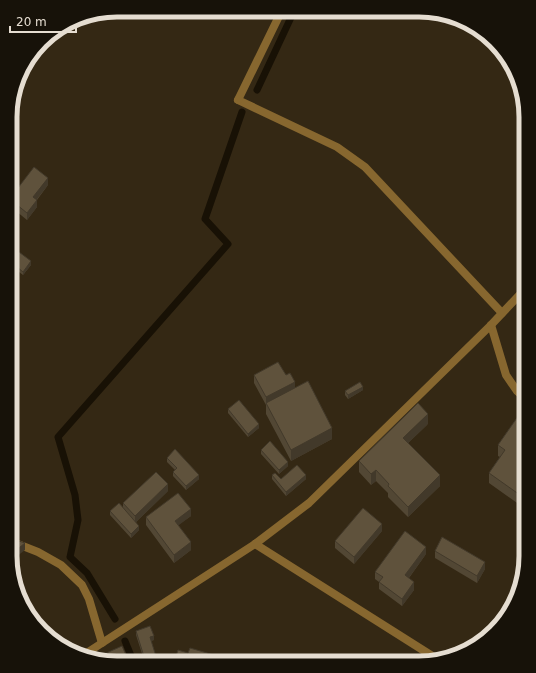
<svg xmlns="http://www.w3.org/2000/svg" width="536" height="673" viewBox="0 0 536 673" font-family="'DejaVu Sans',sans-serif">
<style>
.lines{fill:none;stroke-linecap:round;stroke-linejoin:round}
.stream{stroke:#181105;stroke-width:7}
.lane{stroke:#87672f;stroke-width:8}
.street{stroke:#87672f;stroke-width:8}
.wall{fill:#524734}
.shaded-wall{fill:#42392a}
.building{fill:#5f523c;stroke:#42392a}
.rim{fill:none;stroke:#e5ddd1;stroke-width:5}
</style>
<rect width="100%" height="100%" fill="#342814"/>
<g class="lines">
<g class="stream">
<polyline points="257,90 294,11"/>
<polyline points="115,619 87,573 70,557 78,520 75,495 58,437 228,244 205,219 242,112"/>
<polyline points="125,641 134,663"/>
</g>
<polyline class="lane" points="238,100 337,147 365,167 502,313"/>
<g class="street">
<polyline points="238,100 282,10"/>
<polyline points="491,325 506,375 517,391 526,399"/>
<polyline points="10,541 38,552 61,565 82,585 89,599 102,643"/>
<polyline points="255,544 437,659"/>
<polyline points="85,654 255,544 309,503 491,325 526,288"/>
</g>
</g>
<g class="wall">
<polygon points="48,185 37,200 37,207 27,220 11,207 11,197"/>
<polygon points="11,246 31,265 23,275 11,266"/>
<polygon points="254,375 286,375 332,439 291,461 266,414 266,404 266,405 254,383"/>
<polygon points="363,390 348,399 345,395 345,391"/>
<polygon points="526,405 526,497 520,505 489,483 489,473 500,457 498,456 498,445"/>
<polygon points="228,409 259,428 248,437 228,413"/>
<polygon points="428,424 408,443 440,486 408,517 388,497 388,493 376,481 371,485 359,472 359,461"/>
<polygon points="261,450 288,466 279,474 261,454"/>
<polygon points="167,458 199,479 186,490 173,476 173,472 175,470 167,462"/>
<polygon points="272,475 281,479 306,479 286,496 272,479"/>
<polygon points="168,491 136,522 139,530 131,538 110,515 110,511 123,508 123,503"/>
<polygon points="191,516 178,525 191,550 174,563 146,525 146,517"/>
<polygon points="382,531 354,564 335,548 335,541"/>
<polygon points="435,551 485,569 477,583 435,558"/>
<polygon points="426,554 409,578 414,590 402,606 379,589 379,582 375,579 375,572"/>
<polygon points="136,631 154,640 151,641 158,663 145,663 136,635"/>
</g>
<g class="shaded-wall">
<polygon points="48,178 48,185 33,204 33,197"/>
<polygon points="37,200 37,207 27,220 27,213"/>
<polygon points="31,261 31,265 23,275 23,272"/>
<polygon points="295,382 295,389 266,403 266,405 266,397"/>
<polygon points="363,387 363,390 348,399 348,395"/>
<polygon points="428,414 428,424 403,448 403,438"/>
<polygon points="259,424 259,428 248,437 248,434"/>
<polygon points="332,428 332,439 291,461 291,450"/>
<polygon points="288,462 288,466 279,474 279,470"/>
<polygon points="376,470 376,481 371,485 371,474"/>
<polygon points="199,475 199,479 186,490 186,486"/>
<polygon points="306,475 306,479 286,496 286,492"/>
<polygon points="440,475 440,486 408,517 408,507"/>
<polygon points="168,484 168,491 135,523 135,516"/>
<polygon points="526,487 526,497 520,505 520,495"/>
<polygon points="191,509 191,516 175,528 175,521"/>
<polygon points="382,524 382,531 354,564 354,557"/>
<polygon points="139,526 139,530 131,538 131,534"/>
<polygon points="191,542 191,550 174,563 174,555"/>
<polygon points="25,543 25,550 11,561 10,555"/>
<polygon points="426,547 426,554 405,583 405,575"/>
<polygon points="485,562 485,569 477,583 477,576"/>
<polygon points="414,582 414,590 402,606 402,599"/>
<polygon points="154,636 154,640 150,641 150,637"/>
<polygon points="214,655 214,663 212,663"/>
</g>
<g class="building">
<polygon points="34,167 48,178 33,197 37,200 27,213 11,200 11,197"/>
<polygon points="11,246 31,261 23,272 11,262"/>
<polygon points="278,362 286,375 290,373 295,382 266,397 254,375"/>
<polygon points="308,381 332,428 291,450 266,403"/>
<polygon points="360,382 363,387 348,395 345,391"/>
<polygon points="239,400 259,424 248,434 228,409"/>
<polygon points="418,403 428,414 403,438 440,475 408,507 388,486 389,484 376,470 371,474 359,461"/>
<polygon points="526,405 526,487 520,495 489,473 505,450 498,445"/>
<polygon points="270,441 288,462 279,470 261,450"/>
<polygon points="175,449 199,475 186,486 173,472 177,468 167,458"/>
<polygon points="297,465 306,475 286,492 272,475 275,473 281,479"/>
<polygon points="156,472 168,484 135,516 123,503"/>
<polygon points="178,493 191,509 175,521 191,542 174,555 146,517"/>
<polygon points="119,503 139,526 131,534 110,511"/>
<polygon points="363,508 382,524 354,557 335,541"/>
<polygon points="405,531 426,547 405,575 414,582 402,599 379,582 383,577 375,572"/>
<polygon points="442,537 485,562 477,576 435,551"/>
<polygon points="10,538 25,543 10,555"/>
<polygon points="150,626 154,636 150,637 158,663 146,663 136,631"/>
<polygon points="122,646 129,662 127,663 110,663 95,658"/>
<polygon points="190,648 214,655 212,663 174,663 178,650 188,653"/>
</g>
<path d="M0 0H536V673H0ZM117 17H419A100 100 0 0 1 519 117V556A100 100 0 0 1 419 656H117A100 100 0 0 1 17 556V117A100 100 0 0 1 117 17Z" fill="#171209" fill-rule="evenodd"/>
<path class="rim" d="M117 17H419A100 100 0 0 1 519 117V556A100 100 0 0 1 419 656H117A100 100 0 0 1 17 556V117A100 100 0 0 1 117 17Z"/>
<path d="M10 26v6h66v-6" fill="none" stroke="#e5ddd1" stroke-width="2"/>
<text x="16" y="26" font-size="12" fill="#e5ddd1" stroke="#171209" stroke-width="3" paint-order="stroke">20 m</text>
</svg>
